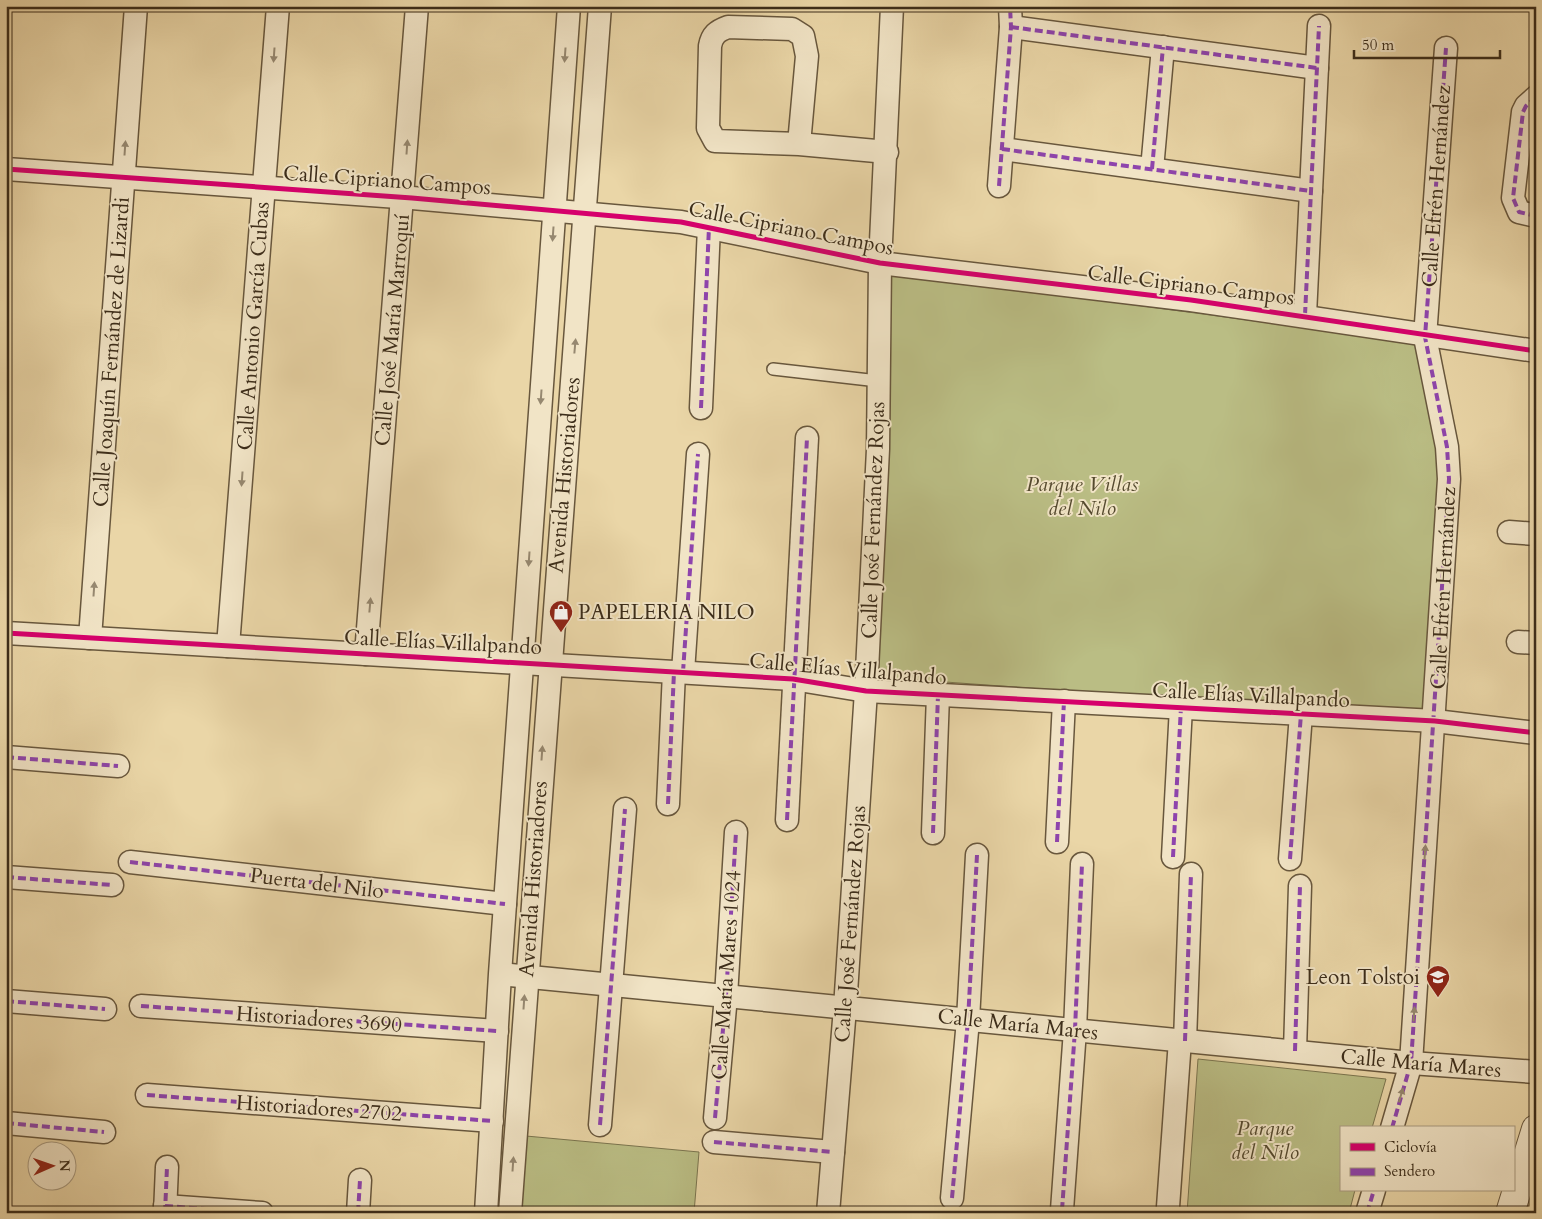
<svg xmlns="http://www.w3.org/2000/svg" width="1542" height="1219" viewBox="0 0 1542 1219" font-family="Cardo,serif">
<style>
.green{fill:#babd84;stroke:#7b754f}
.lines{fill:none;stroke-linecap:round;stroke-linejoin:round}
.service-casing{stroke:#68573d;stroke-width:14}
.minor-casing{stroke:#68573d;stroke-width:25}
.tertiary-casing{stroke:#68573d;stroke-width:30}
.service{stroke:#f1e4c6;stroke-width:11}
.minor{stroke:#f1e4c6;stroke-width:22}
.tertiary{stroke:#f1e4c6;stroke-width:28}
.quiet{stroke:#8e44ad;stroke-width:4;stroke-dasharray:8 4;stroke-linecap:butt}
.cycleway-casing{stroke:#f1e4c6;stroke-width:8}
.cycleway{stroke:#d6006c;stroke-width:5}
.oneway{fill:#968870}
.labels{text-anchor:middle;stroke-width:4;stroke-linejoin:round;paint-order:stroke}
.street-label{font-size:21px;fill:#3c2d1a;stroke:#f1e4c6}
.park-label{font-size:21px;font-style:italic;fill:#554a2f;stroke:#f1e4c6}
.poi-label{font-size:21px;fill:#3c2d1a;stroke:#f1e4c6;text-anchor:start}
</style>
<rect width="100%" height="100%" fill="#ead6a7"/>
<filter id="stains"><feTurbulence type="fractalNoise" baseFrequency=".004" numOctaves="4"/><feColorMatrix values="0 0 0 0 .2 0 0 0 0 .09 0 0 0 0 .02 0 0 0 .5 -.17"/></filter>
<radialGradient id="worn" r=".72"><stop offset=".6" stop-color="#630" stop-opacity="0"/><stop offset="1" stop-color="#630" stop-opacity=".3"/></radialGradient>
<g class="green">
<polygon points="889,272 1419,343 1447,460 1431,717 876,677"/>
<polygon points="1198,1059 1386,1079 1372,1128 1341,1128 1341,1190 1355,1190 1349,1213 1187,1213"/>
<polygon points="526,1136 699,1152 694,1213 520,1213"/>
</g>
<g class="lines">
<g class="service-casing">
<polyline id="service" points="773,369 878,381"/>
</g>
<g class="minor-casing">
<g id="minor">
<polyline points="1011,27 1317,68"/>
<polyline points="1536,97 1526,106 1523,112 1513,198 1519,212 1536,216"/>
<path d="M799,144L807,56L803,36L792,29L728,27C717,31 712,35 710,46L708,128L715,141L799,144L887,152"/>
<polyline points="1002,149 1311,191"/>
<polyline points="6,169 412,198 681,222 880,263 1191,300 1536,351"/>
<polyline points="1152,169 1163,47"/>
<polyline points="999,186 1011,27 1010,6"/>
<polyline points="1305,315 1319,26"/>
<polyline points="701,408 709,227"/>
<polyline points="1509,532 1536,534"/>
<polyline points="6,633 793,679 866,691 1435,721 1536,733"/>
<polyline points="90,638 136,6"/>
<polyline points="1518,642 1536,643"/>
<polyline points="228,646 278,6"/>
<polyline points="366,654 417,6"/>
<polyline points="683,672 698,454"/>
<polyline points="6,757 118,766"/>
<polyline points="668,804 674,672"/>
<polyline points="787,820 807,438"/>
<polyline points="933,833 938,695"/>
<polyline points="1057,842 1064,701"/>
<polyline points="1173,857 1181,707"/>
<polyline points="1290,859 1301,714"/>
<polyline points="130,862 505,904"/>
<polyline points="6,877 112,885"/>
<polyline points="510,975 1411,1063 1536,1072"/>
<polyline points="6,1001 105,1009"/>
<polyline points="141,1006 497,1031"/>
<polyline points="1185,1041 1191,874"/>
<polyline points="1295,1051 1300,886"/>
<polyline points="147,1095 492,1121"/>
<polyline points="715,1118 726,996 736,832"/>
<polyline points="6,1123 104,1132"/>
<polyline points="600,1125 625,809"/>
<polyline points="1392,1128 1411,1063 1449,479 1447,447 1425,337 1446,48"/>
<polyline points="714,1142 833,1152"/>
<polyline points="952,1198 968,1020 977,855"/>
<polyline points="165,1206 262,1213"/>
<polyline points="1168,1207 1180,1040"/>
<polyline points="1062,1210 1075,1030 1082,864"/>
<polyline points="165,1213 167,1167"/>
<polyline points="358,1213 360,1180"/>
<polyline points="486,1213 500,974 569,6"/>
<path d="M510,1213C538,810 572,409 600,6"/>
<polyline points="828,1213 845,1008 866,691 878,449 880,263 892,6"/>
<polyline points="1367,1213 1374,1190"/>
</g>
</g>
<g class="tertiary-casing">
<polyline id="tertiary" points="1510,1213 1536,1129"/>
</g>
<use href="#service" class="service"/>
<use href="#minor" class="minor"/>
<use href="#tertiary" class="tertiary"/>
<g class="quiet">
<polyline points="1011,27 1317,68"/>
<polyline points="1536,97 1526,106 1523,112 1513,198 1519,212 1536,216"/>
<polyline points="1002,149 1311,191"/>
<polyline points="1152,169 1163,47"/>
<polyline points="999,186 1011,27 1010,6"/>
<polyline points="1305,315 1319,26"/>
<polyline points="701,408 709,227"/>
<polyline points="683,672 698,454"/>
<polyline points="6,757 118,766"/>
<polyline points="668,804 674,672"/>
<polyline points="787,820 807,438"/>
<polyline points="933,833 938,695"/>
<polyline points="1057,842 1064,701"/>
<polyline points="1173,857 1181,707"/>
<polyline points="1290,859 1301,714"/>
<polyline points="130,862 505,904"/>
<polyline points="6,877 112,885"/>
<polyline points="6,1001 105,1009"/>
<polyline points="141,1006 497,1031"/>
<polyline points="1185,1041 1191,874"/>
<polyline points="1295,1051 1300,886"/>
<polyline points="147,1095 492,1121"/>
<polyline points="715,1118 726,996 736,832"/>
<polyline points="6,1123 104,1132"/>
<polyline points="600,1125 625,809"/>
<polyline points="1392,1128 1411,1063 1449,479 1447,447 1425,337 1446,48"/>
<polyline points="714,1142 833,1152"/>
<polyline points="952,1198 968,1020 977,855"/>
<polyline points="165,1206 262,1213"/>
<polyline points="1062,1210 1075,1030 1082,864"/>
<polyline points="165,1213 167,1167"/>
<polyline points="358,1213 360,1180"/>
<polyline points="1367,1213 1374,1190"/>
</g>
<g class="cycleway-casing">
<g id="cycleway">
<polyline points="6,169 412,198 681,222 880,263 1191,300 1536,351"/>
<polyline points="6,633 793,679 866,691 1435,721 1536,733"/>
</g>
</g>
<use href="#cycleway" class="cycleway"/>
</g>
<defs><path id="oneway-solid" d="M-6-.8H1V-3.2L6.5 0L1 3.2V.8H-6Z" transform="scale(1.25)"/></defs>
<g class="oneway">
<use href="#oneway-solid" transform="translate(274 55) rotate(94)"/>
<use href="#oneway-solid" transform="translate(565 55) rotate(94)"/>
<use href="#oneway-solid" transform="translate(407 147) rotate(-86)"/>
<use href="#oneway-solid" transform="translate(125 148) rotate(-86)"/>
<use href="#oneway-solid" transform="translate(553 234) rotate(94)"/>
<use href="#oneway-solid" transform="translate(575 346) rotate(-85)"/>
<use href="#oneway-solid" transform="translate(541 397) rotate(94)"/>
<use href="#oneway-solid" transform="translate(242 479) rotate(94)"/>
<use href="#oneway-solid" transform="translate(529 559) rotate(94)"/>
<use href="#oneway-solid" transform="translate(94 589) rotate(-86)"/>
<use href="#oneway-solid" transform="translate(370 605) rotate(-85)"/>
<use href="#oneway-solid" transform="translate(542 753) rotate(-86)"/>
<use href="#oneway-solid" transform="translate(1425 852) rotate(-86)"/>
<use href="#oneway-solid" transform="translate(524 1002) rotate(-86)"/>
<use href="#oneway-solid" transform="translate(1414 1014) rotate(-86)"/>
<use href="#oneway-solid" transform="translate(1401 1095) rotate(-74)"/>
<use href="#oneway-solid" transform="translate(513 1164) rotate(-86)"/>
</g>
<defs>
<g id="shop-pin" transform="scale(1.25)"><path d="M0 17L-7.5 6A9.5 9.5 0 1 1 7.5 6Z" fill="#8f2418" stroke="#f1e4c6"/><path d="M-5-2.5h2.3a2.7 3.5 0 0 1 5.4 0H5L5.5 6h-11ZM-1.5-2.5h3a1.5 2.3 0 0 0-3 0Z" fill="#fff"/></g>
<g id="school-pin" transform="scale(1.25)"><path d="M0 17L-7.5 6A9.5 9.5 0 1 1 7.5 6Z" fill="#8f2418" stroke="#f1e4c6"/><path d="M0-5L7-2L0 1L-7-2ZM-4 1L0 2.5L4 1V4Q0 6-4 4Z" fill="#fff"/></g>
</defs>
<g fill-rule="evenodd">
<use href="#shop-pin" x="561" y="612"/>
<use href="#school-pin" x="1438" y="977"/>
</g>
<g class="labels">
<g class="street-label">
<text transform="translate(387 180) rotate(4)" y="7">Calle Cipriano Campos</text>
<text transform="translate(1436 186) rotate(-86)" y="7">Calle Efrén Hernández</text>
<text transform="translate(791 228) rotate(11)" y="7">Calle Cipriano Campos</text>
<text transform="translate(1191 285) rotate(7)" y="7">Calle Cipriano Campos</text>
<text transform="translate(253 326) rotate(-86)" y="7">Calle Antonio García Cubas</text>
<text transform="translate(392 330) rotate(-85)" y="7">Calle José María Marroquí</text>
<text transform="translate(111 352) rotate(-86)" y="7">Calle Joaquín Fernández de Lizardi</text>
<text transform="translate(564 475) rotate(-85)" y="7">Avenida Historiadores</text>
<text transform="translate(873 520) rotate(-88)" y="7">Calle José Fernández Rojas</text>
<text transform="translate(1443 588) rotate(-87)" y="7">Calle Efrén Hernández</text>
<text transform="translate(443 642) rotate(3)" y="7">Calle Elías Villalpando</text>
<text transform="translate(848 669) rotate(5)" y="7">Calle Elías Villalpando</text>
<text transform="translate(1251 695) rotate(3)" y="7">Calle Elías Villalpando</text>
<text transform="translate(533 879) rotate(-86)" y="7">Avenida Historiadores</text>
<text transform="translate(317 883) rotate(7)" y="7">Puerta del Nilo</text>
<text transform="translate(850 924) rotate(-86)" y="7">Calle José Fernández Rojas</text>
<text transform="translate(726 975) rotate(-86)" y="7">Calle María Mares 1024</text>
<text transform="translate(319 1019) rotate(4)" y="7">Historiadores 3690</text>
<text transform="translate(1018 1024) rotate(6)" y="7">Calle María Mares</text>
<text transform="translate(1421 1063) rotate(5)" y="7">Calle María Mares</text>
<text transform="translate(319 1108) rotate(4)" y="7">Historiadores 2702</text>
</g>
<g class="park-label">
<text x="1082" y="491">Parque Villas<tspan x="1082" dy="24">del Nilo</tspan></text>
<text x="1265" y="1135">Parque<tspan x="1265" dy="24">del Nilo</tspan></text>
</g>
<g class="poi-label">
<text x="578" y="619">PAPELERIA NILO</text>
<text x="1420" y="984" text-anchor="end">Leon Tolstoi</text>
</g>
</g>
<rect width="1542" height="1219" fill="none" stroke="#ead6a7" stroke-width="25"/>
<rect x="8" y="8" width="1527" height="1204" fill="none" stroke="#3c2d1a" stroke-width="2.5"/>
<rect x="12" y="12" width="1517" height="1194" fill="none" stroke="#3c2d1a"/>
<rect x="1340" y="1126" width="175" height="65" fill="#f1e4c6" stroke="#a99b81"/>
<rect x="1350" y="1143" width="25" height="8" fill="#d6006c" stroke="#a99b81"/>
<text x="1384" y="1152" font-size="15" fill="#3c2d1a">Ciclovía</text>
<rect x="1350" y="1168" width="25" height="8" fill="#8e44ad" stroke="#a99b81"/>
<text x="1384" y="1176" font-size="15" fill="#3c2d1a">Sendero</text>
<g transform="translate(52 1166) rotate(88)"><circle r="24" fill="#f1e4c6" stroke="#a99b81"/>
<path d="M0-4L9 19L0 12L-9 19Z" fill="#8f2418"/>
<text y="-8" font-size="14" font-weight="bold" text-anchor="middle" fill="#3c2d1a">N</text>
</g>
<path d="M1354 50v8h146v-8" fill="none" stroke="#3c2d1a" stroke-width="2.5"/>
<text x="1362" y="50" font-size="15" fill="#3c2d1a" stroke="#f1e4c6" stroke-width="4" paint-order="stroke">50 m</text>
<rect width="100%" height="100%" filter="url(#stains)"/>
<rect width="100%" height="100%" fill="url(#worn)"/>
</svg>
